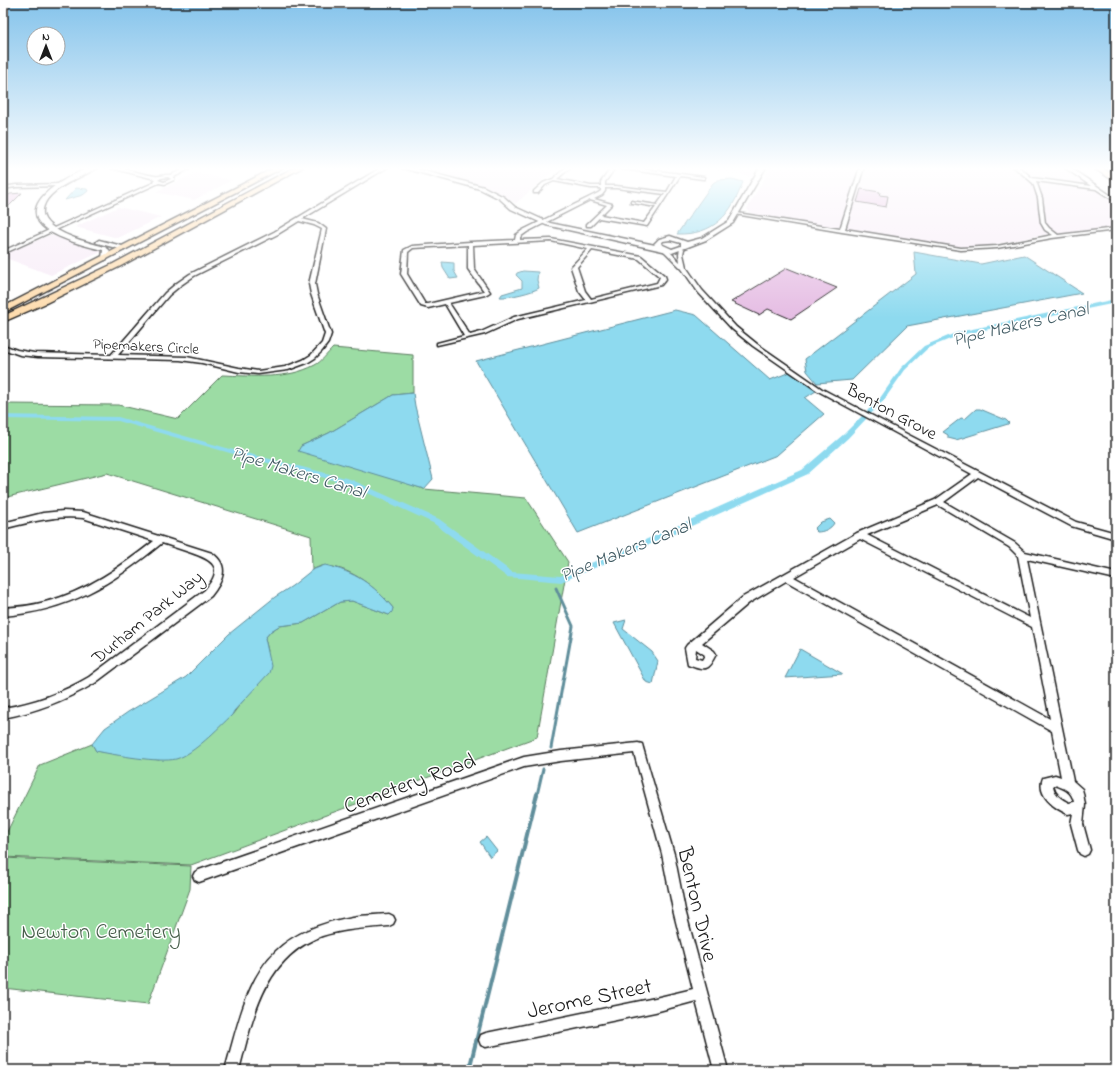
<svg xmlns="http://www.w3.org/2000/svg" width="1119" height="1073" viewBox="0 0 1119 1073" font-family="'Indie Flower',sans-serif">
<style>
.built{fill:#f7ebf7}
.green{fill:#9cdca4;stroke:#5c7c60}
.water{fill:#8edaef;stroke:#608e9b}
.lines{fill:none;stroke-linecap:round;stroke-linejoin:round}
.stream-far1{stroke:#608e9b;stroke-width:3}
.stream{stroke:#608e9b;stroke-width:4}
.canal{fill:#8edaef;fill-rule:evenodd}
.building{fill:#e5bce3;stroke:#1c1c1c}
.street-casing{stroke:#1c1c1c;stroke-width:3}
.secondary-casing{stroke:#1c1c1c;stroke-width:3}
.primary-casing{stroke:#1c1c1c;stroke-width:3}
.highway-casing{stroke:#1c1c1c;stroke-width:3}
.street{fill:#fff;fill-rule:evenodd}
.secondary{fill:#fff;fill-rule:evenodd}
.primary{fill:#fedbac;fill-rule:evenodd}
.highway{fill:#fedbac;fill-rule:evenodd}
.labels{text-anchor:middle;stroke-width:3;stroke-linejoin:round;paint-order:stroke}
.far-street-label{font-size:15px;fill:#1c1c1c;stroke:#fff}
.street-label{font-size:18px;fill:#1c1c1c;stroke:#fff}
.water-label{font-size:19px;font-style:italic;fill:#445e66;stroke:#fff}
.near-street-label{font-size:22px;fill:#1c1c1c;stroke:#fff}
.near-park-label{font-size:22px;fill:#495f4c;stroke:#fff}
</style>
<rect width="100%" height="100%" fill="#fff"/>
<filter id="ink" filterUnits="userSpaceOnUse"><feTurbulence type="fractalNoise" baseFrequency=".025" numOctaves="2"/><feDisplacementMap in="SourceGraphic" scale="8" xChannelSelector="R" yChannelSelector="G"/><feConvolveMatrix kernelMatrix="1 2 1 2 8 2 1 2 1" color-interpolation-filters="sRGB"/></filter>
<g filter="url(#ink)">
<g class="built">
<polygon points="411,167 558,167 516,203 485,187"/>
<polygon points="696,167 760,167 755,177"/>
<polygon points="771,167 1063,167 1116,202 1116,228 1042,235 986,246 969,248 753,215 747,209"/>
<polygon points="195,173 232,180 194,200 156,192"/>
<polygon points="118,207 161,217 118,238 75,227"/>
<polygon points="50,235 103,251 51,275 3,257 3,255"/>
</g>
<g class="green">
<path d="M333,348L413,355V393L393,395L329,433L301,446L424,489L526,498L568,562L537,737L191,865L3,857V840L40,765L92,744L96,751L159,760L232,715L247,695L268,651L265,638L271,631L279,626L303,623L340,602L352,601L389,615L393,608C377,589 353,568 326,566C322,565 316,568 312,570L311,536L107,473L3,498V404L118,405L178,419L222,375C253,376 287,380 315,365C321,362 327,354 333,348Z"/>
<polygon points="3,858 191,866 190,889 148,1004 3,988"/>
</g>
<g class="water">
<path d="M732,179L743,182C731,215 714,235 677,234L713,183L718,180Z"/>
<polygon points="76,188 87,189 88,191 83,195 65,200"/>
<polygon points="914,252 981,264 1024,255 1082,293 907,326 852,380 817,383 807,371 805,359 916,274"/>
<polygon points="442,262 454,263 454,271 458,278 450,279 443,268"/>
<path d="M523,271L538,272L537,280L539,288C533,292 508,298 500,297L502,294L522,288V281L516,275L517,273Z"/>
<polygon points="675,310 696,315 770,380 790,372 816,391 805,398 824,414 777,455 578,533 476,361"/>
<polygon points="413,393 415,406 433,479 424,489 298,451 301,446 329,433 393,395"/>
<polygon points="976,409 980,409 1006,420 1009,423 1008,424 956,440 948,438 948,435 943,432 961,418 965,419"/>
<path d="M830,519L834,523C831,529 823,532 817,532L814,529L821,522Z"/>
<path d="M325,565C355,572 373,584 393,608L392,612L389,615L352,601L340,602L303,623L279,626L271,631L265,638L271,666L269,673L234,711L232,715C218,728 194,754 176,759C159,763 115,755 96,751L92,744L105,728L128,712L186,677L229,634L275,597L292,586L312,570Z"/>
<polygon points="626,620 623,629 652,652 658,661 653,684 646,682 614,623"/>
<polygon points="800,649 843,674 785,678"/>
<polygon points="486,837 497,851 490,857 480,842"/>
</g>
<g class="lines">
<g class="stream-far1">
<polyline points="551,748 573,626 556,588"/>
<polyline points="537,795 543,769"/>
</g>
<polyline class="stream" points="469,1070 537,794"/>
<polygon class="canal" points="1116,299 1116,303 960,335 928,348 905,370 884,400 848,438 808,474 642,548 561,582 507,577 433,523 348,484 230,453 118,421 3,419 3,415 118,417 230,449 350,479 439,519 512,572 560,576 636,544 802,470 844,434 880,398 901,368 924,346 958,332"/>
</g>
<g class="building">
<polygon points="861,189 880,192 879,195 888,196 886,207 857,202"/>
<polygon points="22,193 3,212 3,201 10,194"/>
<polygon points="787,268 837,288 791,319 768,309 759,315 731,302"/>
</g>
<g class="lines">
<g class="street-casing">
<g id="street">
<path d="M107,167C124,167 139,174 155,176C160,177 165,174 171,175L187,167H193L174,177V180L165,184L159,183L3,254V251L155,182L153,181L155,179ZM168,177L171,179L164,182L158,180L161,178Z"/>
<path d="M382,167H388L302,219L318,223L326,229L315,284L317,294L331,334L328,343L322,351L315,358L307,363L288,370L258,374L239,372L202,363L180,360L38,357L20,355L3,349V345L17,350L34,353L111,355L165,293L177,283L190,274L274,232ZM299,221L314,225L322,229L309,284L311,294L325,334L322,343L311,355L303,360L285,367L258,371L239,368L187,357L118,355L169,295L181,285L194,276L278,234Z"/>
<path d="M566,167H571L557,179L591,186H601V182L612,167H628L704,177V179H703L680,176L647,226L599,218L591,226H587V224L607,205L590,200L527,232L520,237V240L551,239L641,256L665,276L666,279L661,285L518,319L485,334L437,345V343L464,336L445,304L428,308L421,306L401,274L404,250L412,246L470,242L515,240L516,235L523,230L598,193L601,191V188H591L554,181L545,185L538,193H534V191L543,183L553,179ZM615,168L676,176L667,192L616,186H605V182ZM605,188H616L665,194L657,205L631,201V203H633L656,207L644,223L601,215L612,204L594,199L602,195L605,191ZM551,241L588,249L571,267L579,291L586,300L514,317L481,332L470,335L449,303L485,295L490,292L474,269L473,245ZM468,245V269L484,291L428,304H425L407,274L408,252L413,248ZM592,250L639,259L660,277L657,283L591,299L585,291L577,267Z"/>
<polygon points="860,167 864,167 845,229 961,248 997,246 1053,235 1045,230 1041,223 1038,198 1033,183 1014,167 1019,167 1032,178 1091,186 1064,167 1069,167 1116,199 1116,202 1096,189 1036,181 1042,198 1045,223 1049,228 1058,235 1116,228 1116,230 1052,238 997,248 961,250 842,232 735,214 737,213 840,229"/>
<polygon points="59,184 61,185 60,186 16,187 3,189 3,187 16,185"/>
<path d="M680,248L684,249L683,254L686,267L702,290L736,327L757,344L822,389L903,432L1076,522L1116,533V539L1071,526L978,477L944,502L1015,543L1025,552L1116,573V579L1027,559L1073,781L1082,789L1083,793L1085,805L1083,824L1090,850L1088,854L1084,856L1080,854L1078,850L1071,824L1073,813L1068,814C1055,809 1036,795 1043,778L1055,775L1061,777L1052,731L786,581L749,603L702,643L714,651L716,654C707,672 705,670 688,664L685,648L687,645L743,597L857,533L935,500L972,474L818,391L753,346L732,329L698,292L682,269L663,250L667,249L680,262L679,254ZM938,505L1009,547L1018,556L1030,618L867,535ZM860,539L1032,627L1050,719L794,577ZM696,649L705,655L702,660L695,658ZM1055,785C1064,788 1072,791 1074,802L1069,803C1061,799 1055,795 1053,786Z"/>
<path d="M63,511L83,512L212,553C230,566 223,581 211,596L95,683C66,700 36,712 3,718V708C34,703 62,693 89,677L205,590C225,567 213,560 189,552C180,549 171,546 162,543C112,584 69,611 3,616V608C17,607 31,606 45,602C86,592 122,566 154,541L83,518C55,515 30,522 3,529V523L43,513Z"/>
<polygon points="638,743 642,744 643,748 674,854 685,910 728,1070 714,1070 696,1001 655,1012 486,1047 481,1045 479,1040 481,1035 486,1033 655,998 693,989 673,910 662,854 634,753 561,761 524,767 199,882 195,880 193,876 195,872 199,870 524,757 561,751"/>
<path d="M389,914L393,916L395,920L393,924L389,926C367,928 344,929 322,936C264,957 253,1017 239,1070H225C236,1032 246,979 276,951C297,931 325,922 353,917C365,915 377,915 389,914Z"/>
</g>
</g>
<g class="secondary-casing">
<g id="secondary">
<path d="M90,167H99C83,177 64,182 51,195C46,200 42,207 43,214C46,230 79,240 94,244C100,246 106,246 110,251L108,258L105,260L102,258L103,250C85,246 49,237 39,222C23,197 74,174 90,167Z"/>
<path d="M399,167H410L484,187L504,197L515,207L550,223L655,245L654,244L659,239L670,236L687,242L702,238L729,221L760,167H766L733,223L706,240L672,253L546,225L511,209L500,199L480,189ZM670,240L681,243V246L672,249L661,244L663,241Z"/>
<polygon points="99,240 126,247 127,248 124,250 97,243 96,242"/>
</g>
</g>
<g class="primary-casing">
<g id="primary">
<polygon points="276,167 284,167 3,313 3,307"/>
<polygon points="295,167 303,167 119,267 44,304 3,322 3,316 113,264"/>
</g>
</g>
<g class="highway-casing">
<polygon id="highway" points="1092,167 1101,167 1116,177 1116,182"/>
</g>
<use href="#street" class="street"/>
<use href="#secondary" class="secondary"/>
<use href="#primary" class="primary"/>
<use href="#highway" class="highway"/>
</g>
</g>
<linearGradient id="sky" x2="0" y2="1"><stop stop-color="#84c3eb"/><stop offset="0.53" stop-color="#fff"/><stop offset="1" stop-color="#fff" stop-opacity="0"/></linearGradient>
<rect width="1119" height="318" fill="url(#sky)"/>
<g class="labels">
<g class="far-street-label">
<text transform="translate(146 346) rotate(3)" y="5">Pipemakers Circle</text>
</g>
<g class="street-label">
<text transform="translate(892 411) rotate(28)" y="6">Benton Grove</text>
<text transform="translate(147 617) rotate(-39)" y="6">Durham Park Way</text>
</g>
<g class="water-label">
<text transform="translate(1020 323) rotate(-13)" y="7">Pipe Makers Canal</text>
<text transform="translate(299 471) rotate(17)" y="7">Pipe Makers Canal</text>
<text transform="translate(625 549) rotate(-22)" y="7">Pipe Makers Canal</text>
</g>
<g class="near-street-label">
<text transform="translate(409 782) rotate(-20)" y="8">Cemetery Road</text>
<text transform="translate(699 904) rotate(77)" y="8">Benton Drive</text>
<text transform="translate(589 997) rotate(-12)" y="8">Jerome Street</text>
</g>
<g class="near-park-label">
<text x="101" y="938">Newton Cemetery</text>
</g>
</g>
<rect width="1119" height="1073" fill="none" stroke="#fff" stroke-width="16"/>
<rect x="8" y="8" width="1103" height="1057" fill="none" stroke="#1c1c1c" stroke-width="1.5" filter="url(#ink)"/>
<g transform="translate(46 46)"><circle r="19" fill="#ffffff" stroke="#a4a4a4"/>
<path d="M0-3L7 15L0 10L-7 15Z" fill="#1c1c1c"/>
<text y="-6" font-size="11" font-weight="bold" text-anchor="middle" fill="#1c1c1c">N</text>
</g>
</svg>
